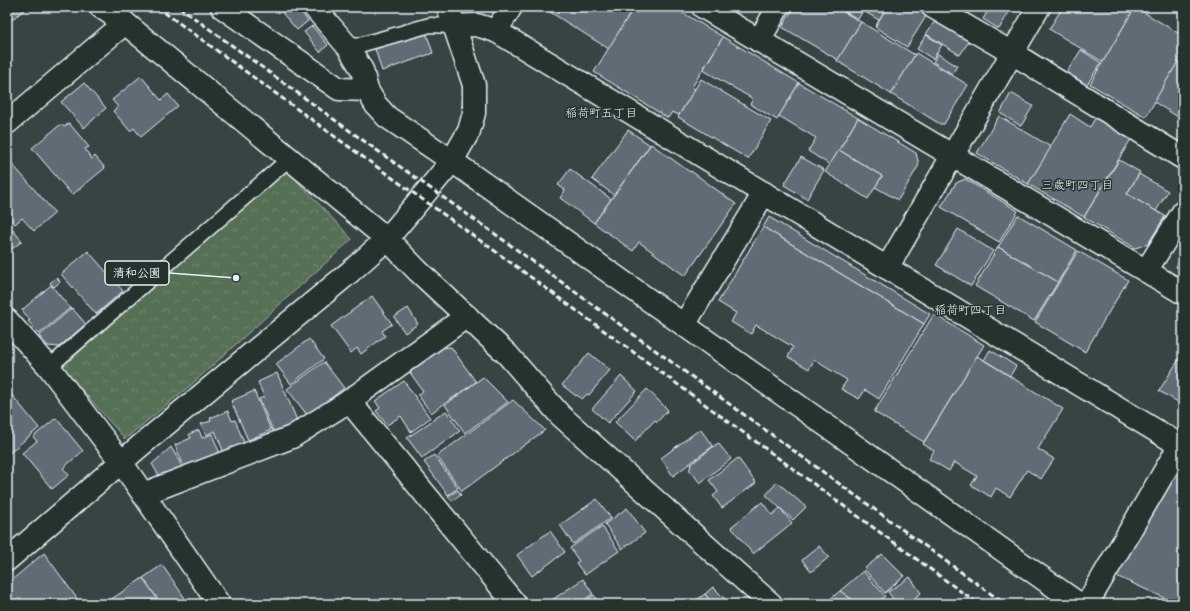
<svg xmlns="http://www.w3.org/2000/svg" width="1190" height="611" viewBox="0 0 1190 611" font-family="Kalam,'Klee One',sans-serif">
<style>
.park{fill:url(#park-crowns);stroke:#a0b0a6}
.building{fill:#5f6c76;stroke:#e8f1f8}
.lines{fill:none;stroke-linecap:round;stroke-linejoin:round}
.lane-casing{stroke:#e8f1f8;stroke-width:17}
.street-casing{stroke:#e8f1f8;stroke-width:25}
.secondary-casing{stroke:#e8f1f8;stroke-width:25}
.lane{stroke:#26332d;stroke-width:14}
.street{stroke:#26332d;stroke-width:22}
.secondary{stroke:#26332d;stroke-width:22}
.rail{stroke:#e8f1f8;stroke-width:3;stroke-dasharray:6 3;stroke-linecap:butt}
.labels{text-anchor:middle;stroke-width:3;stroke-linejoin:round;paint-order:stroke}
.neighbourhood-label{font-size:12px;fill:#e8f1f8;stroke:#26332d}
.leader{fill:none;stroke:#e8f1f8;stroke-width:1.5}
.callout-dot{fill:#e8f1f8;stroke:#26332d;stroke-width:1.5}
.callout{fill:#26332d;stroke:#e8f1f8;stroke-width:1.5}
.callout-label{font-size:12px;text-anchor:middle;font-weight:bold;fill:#e8f1f8}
</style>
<defs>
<pattern id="park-crowns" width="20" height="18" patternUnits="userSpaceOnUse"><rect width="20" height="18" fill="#577055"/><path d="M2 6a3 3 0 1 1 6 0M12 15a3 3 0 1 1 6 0" fill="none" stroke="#6f856e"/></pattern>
</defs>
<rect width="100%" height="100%" fill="#374443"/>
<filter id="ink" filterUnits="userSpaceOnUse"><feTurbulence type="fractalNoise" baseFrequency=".025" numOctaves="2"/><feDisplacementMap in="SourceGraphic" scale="8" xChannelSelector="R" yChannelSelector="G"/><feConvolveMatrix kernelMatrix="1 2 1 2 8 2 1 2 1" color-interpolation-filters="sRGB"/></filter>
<g filter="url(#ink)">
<polygon class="park" points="287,170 352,239 192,384 125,439 62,367"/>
<g class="building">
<polygon points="7,7 23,7 25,9 7,24"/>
<polygon points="277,7 297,7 308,21 297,30"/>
<polygon points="542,7 634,7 609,49"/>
<polygon points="634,7 673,7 723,37 692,87 695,89 679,115 672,112 668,118 594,72"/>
<polygon points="794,7 835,7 861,22 838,60 782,27"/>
<polygon points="837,7 865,7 858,19"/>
<polygon points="868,7 887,7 879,20 865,12"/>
<polygon points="887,7 918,7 928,13 907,47 875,27"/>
<polygon points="990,7 1012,7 999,29 983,19"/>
<polygon points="1063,7 1135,7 1103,62 1049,29"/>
<polygon points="1135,7 1183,36 1183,53 1146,117 1090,84"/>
<polygon points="937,18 971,38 960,55 926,34"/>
<polygon points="861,22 915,55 891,94 837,61"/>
<polygon points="312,26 328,45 320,52 304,32"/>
<polygon points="426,32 433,53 382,71 375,49"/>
<polygon points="926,35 942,45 933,59 917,49"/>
<polygon points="723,37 799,83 777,120 750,104 753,99 703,70"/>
<polygon points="1081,50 1101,63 1086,86 1066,73"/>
<polygon points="916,53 968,85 944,124 940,124 891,94"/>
<polygon points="1183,53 1183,120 1154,102"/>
<polygon points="938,54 957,66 952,74 933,62"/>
<polygon points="141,76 161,100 168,94 178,106 141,137 134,128 130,131 113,111 118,107 112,100"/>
<polygon points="701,79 771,121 748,159 678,117"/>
<polygon points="84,83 106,108 84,128 61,102"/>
<polygon points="799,83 858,118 830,165 808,151 816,138 779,116"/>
<polygon points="1011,93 1033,106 1021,126 1000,113"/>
<polygon points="1098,113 1134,134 1084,217 1028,184 1070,114 1090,127"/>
<polygon points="999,116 1051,147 1028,184 977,153"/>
<polygon points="858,118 916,153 919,165 898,200 875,187 882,176 839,150"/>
<polygon points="69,123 89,147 85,149 92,159 95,156 105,168 72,195 32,148 61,124 64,127"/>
<polygon points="628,130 650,145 614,195 592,179"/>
<polygon points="651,144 690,172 691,171 736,204 685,276 639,242 633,251 594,223"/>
<polygon points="839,150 882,176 868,199 825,172"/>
<polygon points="801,157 824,170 807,199 784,185"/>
<polygon points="1119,160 1140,172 1127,194 1165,216 1148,244 1135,248 1084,217"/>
<polygon points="13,165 55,213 34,231 22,218 15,224 7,215 7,171"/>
<polygon points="570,169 611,199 594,223 560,198 565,190 558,185"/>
<polygon points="1139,174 1168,191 1156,211 1127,194"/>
<polygon points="965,179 1018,211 999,242 941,207 956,183"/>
<polygon points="1018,215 1077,250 1058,282 998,247"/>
<polygon points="769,217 930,314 924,324 763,227"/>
<polygon points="7,223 22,241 7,253"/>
<polygon points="763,227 924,324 879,399 865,390 859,399 841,389 847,380 814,360 809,369 788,357 793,347 756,325 751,334 731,322 736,313 718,302"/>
<polygon points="958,229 993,251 971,286 936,265"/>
<polygon points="998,247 1058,282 1034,321 975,286"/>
<polygon points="88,251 123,291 96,314 61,274"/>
<polygon points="1078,251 1128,280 1085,352 1035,322"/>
<polygon points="1183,254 1183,271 1176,267"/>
<polygon points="57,277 60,282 54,287 50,283"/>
<polygon points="51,285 70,308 39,334 28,321 30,320 22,310"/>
<polygon points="372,296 392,324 382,331 385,336 361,354 357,348 351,353 331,326"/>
<polygon points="72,308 86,324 59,347 48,346 39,336"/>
<polygon points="408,308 418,324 405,333 394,317"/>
<polygon points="934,314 984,345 924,442 874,412"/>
<polygon points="309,339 324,359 291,384 276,364"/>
<polygon points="451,347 476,382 431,413 418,395 423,391 409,371 441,348"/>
<polygon points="990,350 1016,366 1010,376 984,360"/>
<polygon points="589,353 610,370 589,395 587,394 582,399 577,395 576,396 562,385"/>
<polygon points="977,356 1063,409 1038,449 1054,459 1041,479 1027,470 1010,497 996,488 991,497 971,485 977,476 954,462 949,471 929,459 934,451 923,444"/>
<polygon points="1179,359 1183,361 1183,405 1159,391"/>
<polygon points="324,362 344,388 308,416 287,389"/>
<polygon points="277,373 299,425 275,435 259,399 264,397 258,382"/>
<polygon points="621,376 637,391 608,423 592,409"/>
<polygon points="483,377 508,402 465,433 445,405"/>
<polygon points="404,381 430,418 411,432 401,416 387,425 376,411 380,408 375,401"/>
<polygon points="7,389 39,428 7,455"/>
<polygon points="647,389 668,410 657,422 655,420 635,441 615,422"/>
<polygon points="254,391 271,430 248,440 231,401"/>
<polygon points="513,400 545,430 462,491 437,456"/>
<polygon points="228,411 232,421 235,420 245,445 224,453 215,431 206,435 201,424 211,421 210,418"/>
<polygon points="446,411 460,431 422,458 407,438"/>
<polygon points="56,418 83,451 63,468 69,475 52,489 22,453 37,441 33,437"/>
<polygon points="700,429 713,446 673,476 661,458"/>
<polygon points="199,430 202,438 212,434 220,454 185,469 175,445 191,438 189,434"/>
<polygon points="718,443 731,459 700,483 689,469 691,467 690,465"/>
<polygon points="171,447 184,470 161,479 152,464"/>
<polygon points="434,455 458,488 448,495 424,462"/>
<polygon points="738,458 756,483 722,508 713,496 718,492 709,480"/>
<polygon points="1178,472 1183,475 1183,604 1178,604 1114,575"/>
<polygon points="777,482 806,507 793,520 766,495"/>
<polygon points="458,490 461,495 452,501 448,496"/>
<polygon points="597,499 611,518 573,544 560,525"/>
<polygon points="762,502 772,515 780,508 792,523 753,554 731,527"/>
<polygon points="627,508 645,533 622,549 605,524"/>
<polygon points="602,526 619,551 585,575 576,563 579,561 570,548"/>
<polygon points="550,531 565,552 532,576 517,555"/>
<polygon points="819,546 829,557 811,572 802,560"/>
<polygon points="44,553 81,604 7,604 7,584"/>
<polygon points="882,554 904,576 885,593 864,569"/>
<polygon points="162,565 189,604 161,604 143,578"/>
<polygon points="863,571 885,596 876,604 865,604 861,600 857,603 840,591"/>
<polygon points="910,577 921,593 906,604 897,604 888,592"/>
<polygon points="143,578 161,604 104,604"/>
<polygon points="583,579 593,594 578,604 551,604 549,602"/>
<polygon points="713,587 730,604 712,604 705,594"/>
<polygon points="840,591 857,603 856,604 824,604"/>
<polygon points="705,594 712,604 695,604 694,602"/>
<polygon points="594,595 600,604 581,604"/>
</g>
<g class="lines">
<g class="lane-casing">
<g id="lane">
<polyline points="349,48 430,25 453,26"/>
<polyline points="49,367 289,159"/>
</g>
</g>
<g class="street-casing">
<g id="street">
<polyline points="101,7 125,23 387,239"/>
<polyline points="222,7 339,89 367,90"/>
<polyline points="314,7 349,48 362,70 367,90 376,105 387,117 452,161 1079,604"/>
<polyline points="511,7 496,31 1183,447"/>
<polyline points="703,7 1183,293"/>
<polyline points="933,7 1012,53 1183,158"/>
<polyline points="759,41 778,7"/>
<polyline points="7,123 125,23"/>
<polyline points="887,268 1039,7"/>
<polyline points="1146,271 1183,212"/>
<polyline points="684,325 764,193"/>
<polyline points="349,401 515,604"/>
<polyline points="121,462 219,604"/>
<polyline points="143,494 292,437 349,401 467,316"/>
<polyline points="1087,604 1180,445"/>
</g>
</g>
<g class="secondary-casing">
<g id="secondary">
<polyline points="453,26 477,25 496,31"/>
<polyline points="387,239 418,271 507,354 560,415 771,604"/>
<polyline points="7,320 49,367 121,462"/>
<polyline points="7,560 140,446 350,272 387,239 452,161 469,131 474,113 474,85 448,7"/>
</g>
</g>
<use href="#lane" class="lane"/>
<use href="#street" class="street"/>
<use href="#secondary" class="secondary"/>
<g class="rail">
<polyline points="157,7 363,157 495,251 978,604"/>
<polyline points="179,7 368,144 502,239 1005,604"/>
</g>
</g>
</g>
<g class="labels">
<g class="neighbourhood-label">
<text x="601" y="117">稲荷町五丁目</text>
<text x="1077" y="189">三歳町四丁目</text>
<text x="970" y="314">稲荷町四丁目</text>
</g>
</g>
<path class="leader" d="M236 278L169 273"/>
<circle class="callout-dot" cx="236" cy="278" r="4"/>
<rect class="callout" x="105" y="261" width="64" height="24" rx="4"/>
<g class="callout-label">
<text x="137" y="277">清和公園</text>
</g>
<rect width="1190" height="611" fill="none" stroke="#26332d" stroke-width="24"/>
<rect x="12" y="12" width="1166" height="587" fill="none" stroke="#e8f1f8" stroke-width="1.5" filter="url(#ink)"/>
</svg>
